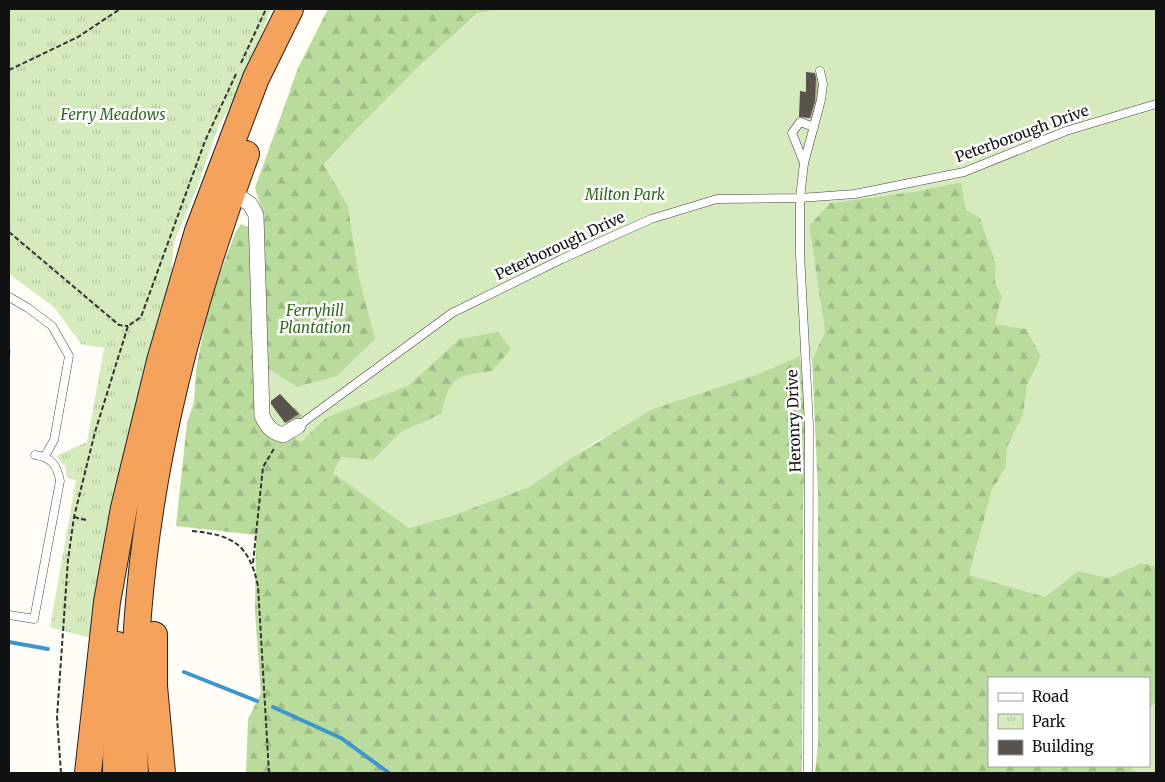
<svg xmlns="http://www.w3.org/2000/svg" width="1165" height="782" viewBox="0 0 1165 782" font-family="Merriweather,serif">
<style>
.grass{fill:#d5ebbd}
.forest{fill:url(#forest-firs)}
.park{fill:url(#park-tufts)}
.shadow{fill:#0003}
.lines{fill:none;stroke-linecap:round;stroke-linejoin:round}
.stream{stroke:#3f96cf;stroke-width:4}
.building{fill:#5a524d}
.lane-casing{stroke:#444;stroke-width:9}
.street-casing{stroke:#444;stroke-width:16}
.highway-casing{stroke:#222;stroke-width:28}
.path{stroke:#333;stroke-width:2;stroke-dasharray:5 2.5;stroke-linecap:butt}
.lane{stroke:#fff;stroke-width:8}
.street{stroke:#fff;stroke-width:15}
.highway{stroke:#f5a25d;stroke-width:26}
.labels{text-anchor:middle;stroke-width:5;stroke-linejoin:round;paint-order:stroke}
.park-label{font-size:15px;font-style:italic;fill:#2f6b1f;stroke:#fff}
.street-label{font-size:15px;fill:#111;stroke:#fff}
</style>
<defs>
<pattern id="forest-firs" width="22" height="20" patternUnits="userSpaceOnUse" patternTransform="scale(1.25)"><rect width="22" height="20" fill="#b9dc9c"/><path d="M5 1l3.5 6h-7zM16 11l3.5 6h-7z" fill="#9ebc85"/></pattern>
<pattern id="park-tufts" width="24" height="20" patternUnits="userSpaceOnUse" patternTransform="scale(1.25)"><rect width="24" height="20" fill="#d5ebbd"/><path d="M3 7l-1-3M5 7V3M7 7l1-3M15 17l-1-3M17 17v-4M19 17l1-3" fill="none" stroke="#b6c8a1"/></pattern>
</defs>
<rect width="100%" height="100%" fill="#fffdf5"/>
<g class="grass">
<path d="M503,9H1156V566L1141,563L1108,578L1078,571L1045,597L969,575L992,490L1006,469L1007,447L1023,415L1027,385L1041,356L1026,329L995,324L1002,296L995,282L996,264L980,218L966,210L961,182L912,192L830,203L809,226L825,332L812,360L800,356L753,376L713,390L597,441L529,487L451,516L409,528L332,473L341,457L373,460L401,432L440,414C450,377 455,376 492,371L459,339L409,385L327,418L301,442L269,419L263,365L374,339L359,277L348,206L324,166L350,136L415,70L479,13Z"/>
<polygon points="1156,703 1156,773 1138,773 1129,766 1149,766 1149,708"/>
</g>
<g class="forest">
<path d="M328,9H503L478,13L415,70L350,136L324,165L348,206L359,277L375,339L337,376L297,387L263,365L269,419L301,442L326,418L409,385L459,339L498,332L511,349L492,371C455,376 450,377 441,414L401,432L373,460L341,457L333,473L409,528L451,516L529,487L573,457L653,409L753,376L800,356L806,406L803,506L802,773H246L248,719L261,693L255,611L256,535L176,526L187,423L194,402L196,370L204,329L211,299L235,233L241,224L251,228L262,211L255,188L298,68Z"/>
<polygon points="961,182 966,210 980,218 996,264 995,282 1002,296 995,324 1026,329 1041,356 1027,385 1023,415 1007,447 1006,468 992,490 969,575 1045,597 1078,571 1108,578 1141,563 1156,566 1156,703 1149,708 1149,678 989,678 989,766 1129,766 1138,773 815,773 818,743 818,494 812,360 825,332 809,226 830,203 912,192"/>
</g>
<polygon class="park" points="9,9 271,9 243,85 218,127 197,188 174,242 171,275 143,374 120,487 97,640 50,627 76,480 67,478 65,466 56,456 87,442 104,348 81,344 54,307 9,274"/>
<g class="shadow">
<polygon points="814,74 819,80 818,103 814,119 804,118 801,116"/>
<polygon points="9,348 11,350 9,363"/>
<polygon points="280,395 291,407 295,408 302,416 289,424 286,422"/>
</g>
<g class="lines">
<g class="stream">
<polyline points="9,642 48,649"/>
<polyline points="184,672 257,701"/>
<polyline points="273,707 341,738 389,773"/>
</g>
</g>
<g class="building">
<polygon points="806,72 815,73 816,78 815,101 810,118 799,117 800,91 806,92"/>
<polygon points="280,394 299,414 285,423 271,404 271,401"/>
</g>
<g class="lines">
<g class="lane-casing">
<g id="lane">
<polyline points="804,163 792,133 800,122 814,127"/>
<polyline points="9,297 28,308 52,326 69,356 54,440 45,456"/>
<polyline points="298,426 452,313 562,259 651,219 717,199 800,198 855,194 964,172 1066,131 1156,104"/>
<path d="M9,615L34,619L60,481C57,465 51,457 35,455"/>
<polyline points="808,773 809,425 800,254 800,198 804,163 821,100 823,84 820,71"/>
</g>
</g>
<g class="street-casing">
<path id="street" d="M232,192L250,204L256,215L262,416C267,426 271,432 283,435L298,426"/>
</g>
<g class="highway-casing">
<g id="highway">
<polyline points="154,635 154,686 162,773"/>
<polyline points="88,773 107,602 124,508 160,361 198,231 256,78 290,9"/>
<polyline points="116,773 117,645"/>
<path d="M135,773C126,558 171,355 246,154"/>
</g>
</g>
<g class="path">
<polyline points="241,63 266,9"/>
<polyline points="9,70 78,37 120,9"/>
<polyline points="9,232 119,325 128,326"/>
<polyline points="74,517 86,520"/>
<path d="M192,531C233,535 249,544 258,586L269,773"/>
<polyline points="253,563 263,467 275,447"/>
<polyline points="61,773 57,717 68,560 74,517 95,432 128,326 141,317 205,141 236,74"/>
</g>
<use href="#lane" class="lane"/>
<use href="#street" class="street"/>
<use href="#highway" class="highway"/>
</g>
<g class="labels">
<g class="park-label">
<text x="113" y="120">Ferry Meadows</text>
<text x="625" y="200">Milton Park</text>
<text x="315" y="316">Ferryhill<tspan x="315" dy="17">Plantation</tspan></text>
</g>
<g class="street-label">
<text transform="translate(1022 134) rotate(-20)" y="5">Peterborough Drive</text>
<text transform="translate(560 246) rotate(-25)" y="5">Peterborough Drive</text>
<text transform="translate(794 421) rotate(-92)" y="5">Heronry Drive</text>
</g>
</g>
<rect width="1165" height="782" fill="none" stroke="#111111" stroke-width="20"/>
<rect x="988" y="677" width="162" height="90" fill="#ffffff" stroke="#a0a0a0"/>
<rect x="998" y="693" width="25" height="8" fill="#ffffff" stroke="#a0a0a0"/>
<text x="1032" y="702" font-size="15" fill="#111111">Road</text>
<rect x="998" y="714" width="25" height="15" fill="url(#park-tufts)" stroke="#a0a0a0"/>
<text x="1032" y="727" font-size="15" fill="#111111">Park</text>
<rect x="998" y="740" width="25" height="15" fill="#5a524d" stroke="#a0a0a0"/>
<text x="1032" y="752" font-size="15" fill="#111111">Building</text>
</svg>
